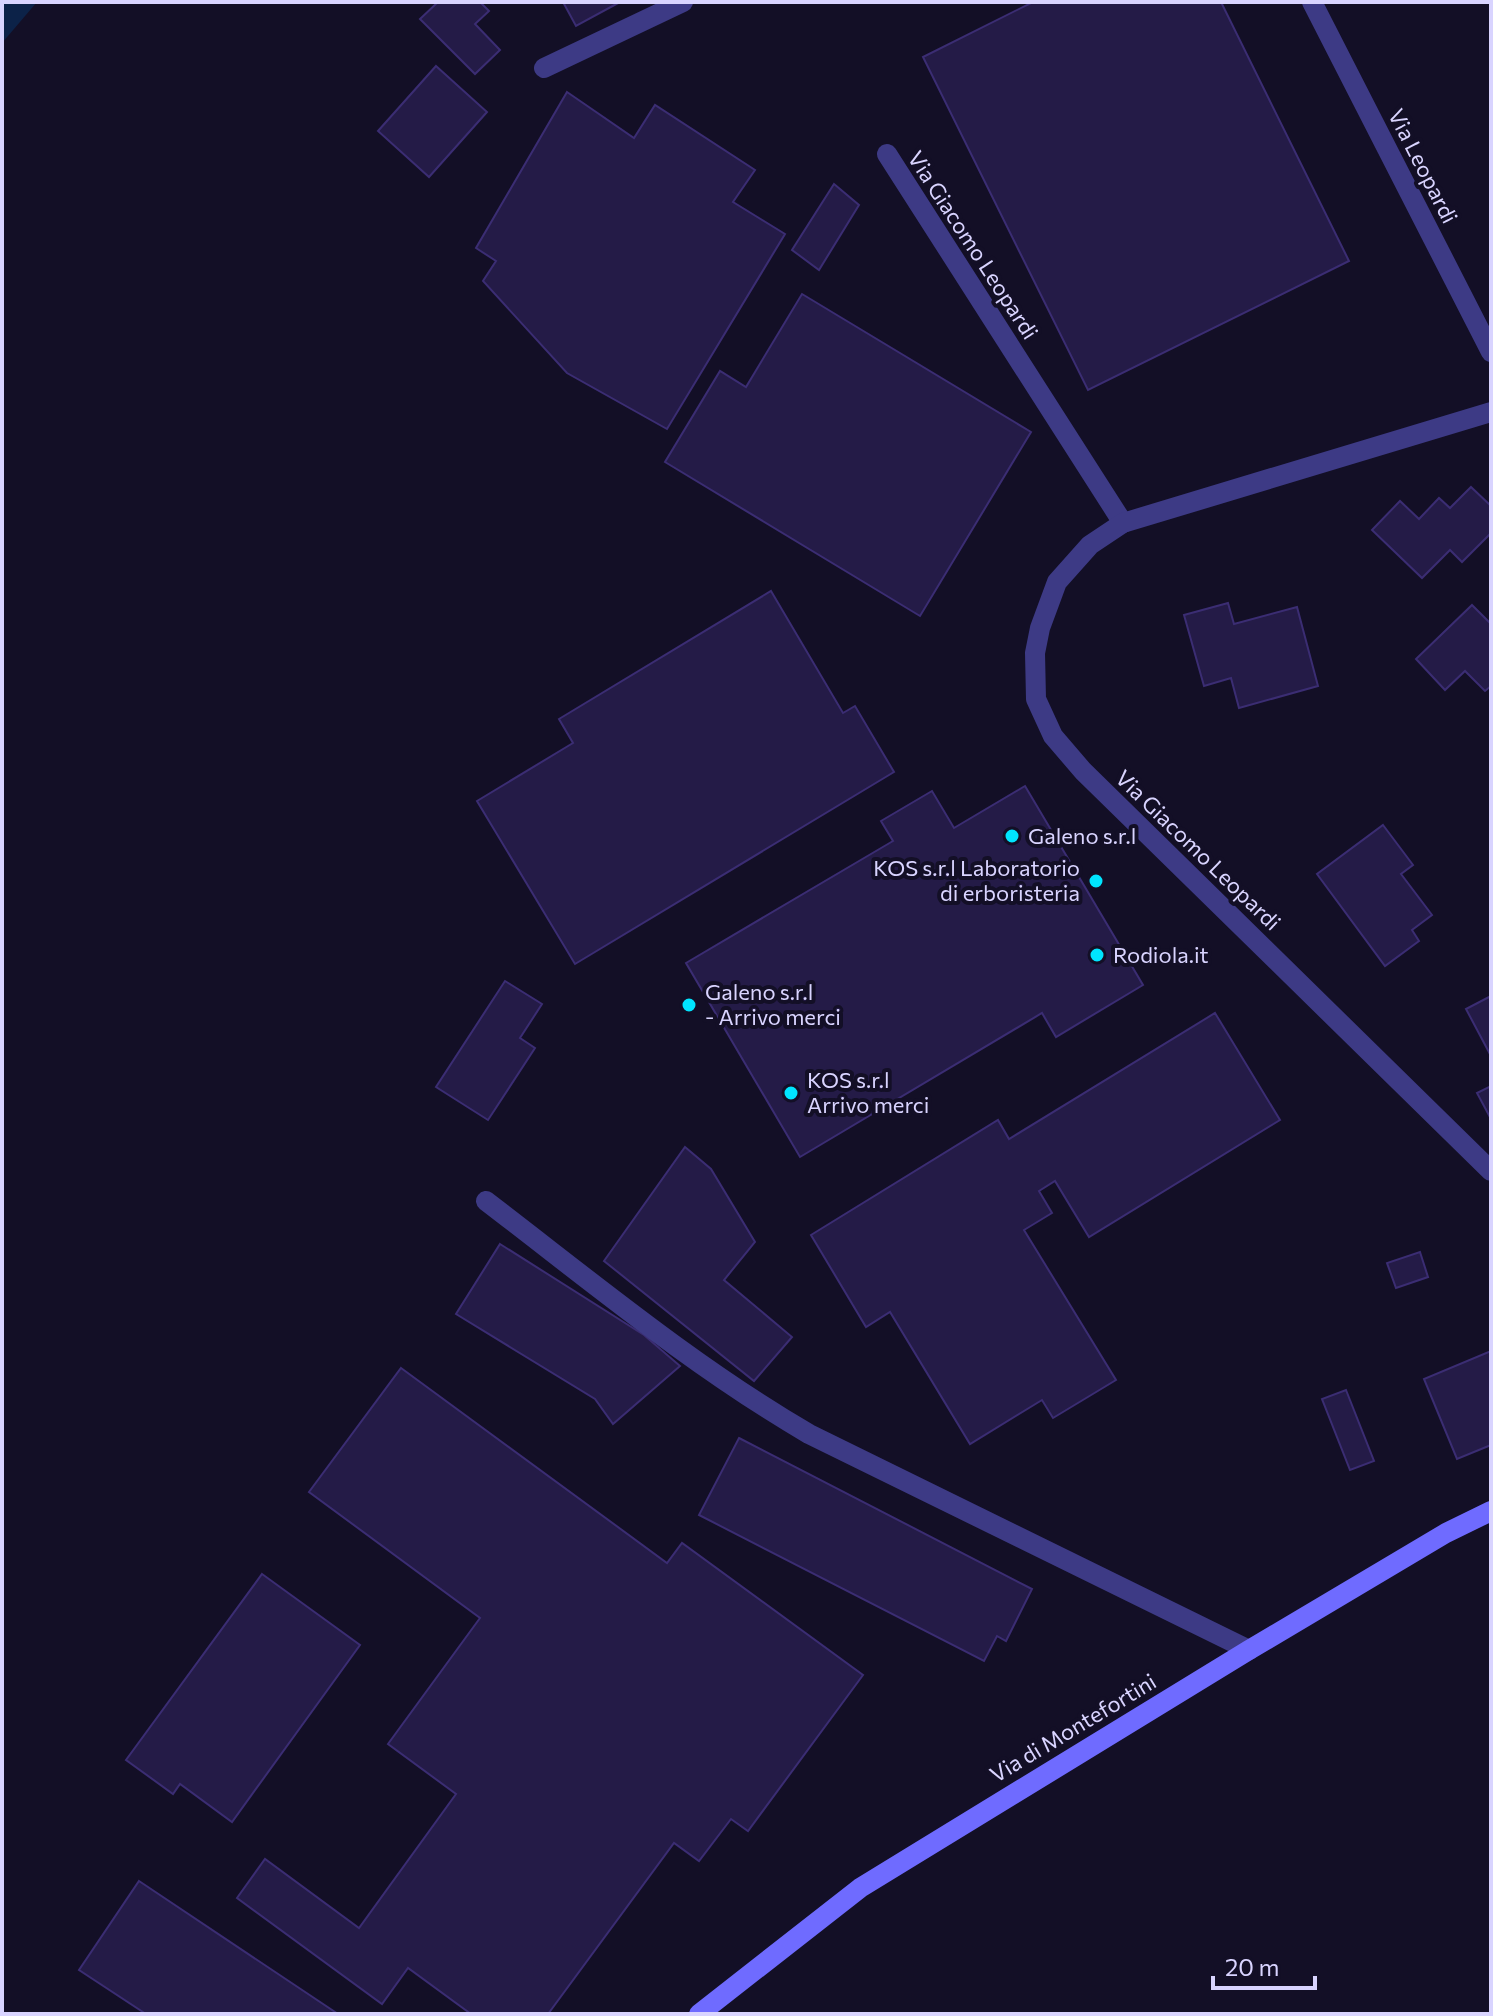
<svg xmlns="http://www.w3.org/2000/svg" width="1493" height="2016" viewBox="0 0 1493 2016" font-family="Commissioner,sans-serif">
<style>
.water{fill:#0c2248}
.building{fill:#241b47;stroke:#3b2d73;stroke-width:2}
.lines{fill:none;stroke-linecap:round;stroke-linejoin:round}
.street{stroke:#3d3a85;stroke-width:20}
.secondary{stroke:#6f6bff;stroke-width:20}
.poi-dot{fill:#00e5ff;stroke:#130f26;stroke-width:3}
.labels{text-anchor:middle;stroke-width:8;stroke-linejoin:round;paint-order:stroke}
.street-label{font-size:22px;fill:#d9d4ff;stroke:#130f26}
.poi-label{font-size:22px;fill:#d9d4ff;stroke:#130f26;text-anchor:start}
</style>
<rect width="100%" height="100%" fill="#130f26"/>
<polygon class="water" points="2,2 37,2 2,43"/>
<g class="building">
<polygon points="438,2 480,2 489,11 475,24 500,50 475,74 420,19"/>
<polygon points="563,2 620,2 576,26"/>
<polygon points="1033,2 1221,2 1349,261 1088,390 923,57"/>
<polygon points="436,66 487,112 429,177 378,131"/>
<polygon points="567,92 634,138 655,105 755,170 733,202 785,234 667,429 567,373 483,281 496,261 476,248"/>
<polygon points="834,184 859,205 819,270 792,250"/>
<polygon points="802,294 1031,432 920,616 665,462 720,371 746,387"/>
<polygon points="1471,487 1491,506 1491,533 1462,562 1450,550 1422,578 1372,530 1400,501 1419,519 1439,498 1450,508"/>
<polygon points="771,591 843,713 855,706 894,772 575,964 477,801 573,743 559,719"/>
<polygon points="1228,603 1234,624 1297,607 1318,686 1239,708 1231,678 1204,686 1184,615"/>
<polygon points="1472,605 1491,624 1491,686 1485,691 1465,671 1445,690 1416,659"/>
<polygon points="1025,786 1143,985 1056,1037 1042,1013 800,1157 686,963 893,841 881,821 932,791 954,828"/>
<polygon points="1383,825 1413,865 1401,874 1432,915 1412,930 1419,941 1385,966 1317,874"/>
<polygon points="505,981 542,1004 520,1038 535,1048 488,1120 436,1087"/>
<polygon points="1491,996 1491,1056 1466,1009"/>
<polygon points="1215,1013 1280,1120 1089,1237 1055,1181 1039,1191 1052,1213 1024,1230 1116,1380 1053,1418 1042,1400 970,1444 890,1312 866,1327 811,1235 998,1120 1009,1139"/>
<polygon points="1491,1086 1491,1119 1477,1093"/>
<polygon points="685,1147 711,1169 755,1242 724,1280 792,1337 754,1381 604,1261"/>
<polygon points="500,1244 644,1335 680,1366 613,1424 595,1399 456,1314"/>
<polygon points="1420,1252 1428,1277 1396,1288 1387,1263"/>
<polygon points="1491,1351 1491,1445 1457,1459 1424,1379"/>
<polygon points="401,1368 667,1563 682,1543 863,1675 748,1831 731,1819 699,1861 674,1843 548,2014 471,2014 408,1968 382,2004 237,1898 265,1859 359,1928 456,1794 388,1744 480,1618 309,1492"/>
<polygon points="1346,1390 1374,1461 1350,1470 1322,1399"/>
<polygon points="739,1438 1032,1589 1006,1641 997,1636 984,1661 699,1515"/>
<polygon points="262,1574 360,1645 232,1822 180,1784 173,1794 126,1760"/>
<polygon points="139,1881 338,2014 146,2014 79,1970"/>
</g>
<g class="lines">
<g class="street">
<polyline points="1312,2 1491,352"/>
<polyline points="544,68 683,2"/>
<polyline points="887,154 1123,523"/>
<polyline points="1491,412 1123,523 1090,545 1057,582 1040,628 1035,653 1036,699 1053,736 1083,771 1491,1171"/>
<path d="M486,1201C592,1282 694,1367 809,1434L1249,1650"/>
</g>
<polyline class="secondary" points="699,2014 860,1888 1249,1650 1446,1533 1491,1511"/>
</g>
<g class="poi-dot">
<circle cx="1012" cy="836" r="8"/>
<circle cx="1096" cy="881" r="8"/>
<circle cx="1097" cy="955" r="8"/>
<circle cx="689" cy="1005" r="8"/>
<circle cx="791" cy="1093" r="8"/>
</g>
<g class="labels">
<g class="street-label">
<text transform="translate(1423 166) rotate(63)" y="8">Via Leopardi</text>
<text transform="translate(973 245) rotate(57)" y="8">Via Giacomo Leopardi</text>
<text transform="translate(1198 850) rotate(44)" y="8">Via Giacomo Leopardi</text>
<text transform="translate(1073 1728) rotate(-31)" y="8">Via di Montefortini</text>
</g>
<g class="poi-label">
<text x="1028" y="844">Galeno s.r.l</text>
<text x="1080" y="876" text-anchor="end">KOS s.r.l Laboratorio<tspan x="1080" dy="25">di erboristeria</tspan></text>
<text x="1113" y="963">Rodiola.it</text>
<text x="705" y="1000">Galeno s.r.l<tspan x="705" dy="25">- Arrivo merci</tspan></text>
<text x="807" y="1088">KOS s.r.l<tspan x="807" dy="25">Arrivo merci</tspan></text>
</g>
</g>
<rect width="1493" height="2016" fill="none" stroke="#d9d4ff" stroke-width="8"/>
<path d="M1213 1976v12h102v-12" fill="none" stroke="#d9d4ff" stroke-width="4"/>
<text x="1225" y="1976" font-size="24" fill="#d9d4ff" stroke="#130f26" stroke-width="6" paint-order="stroke">20 m</text>
</svg>
